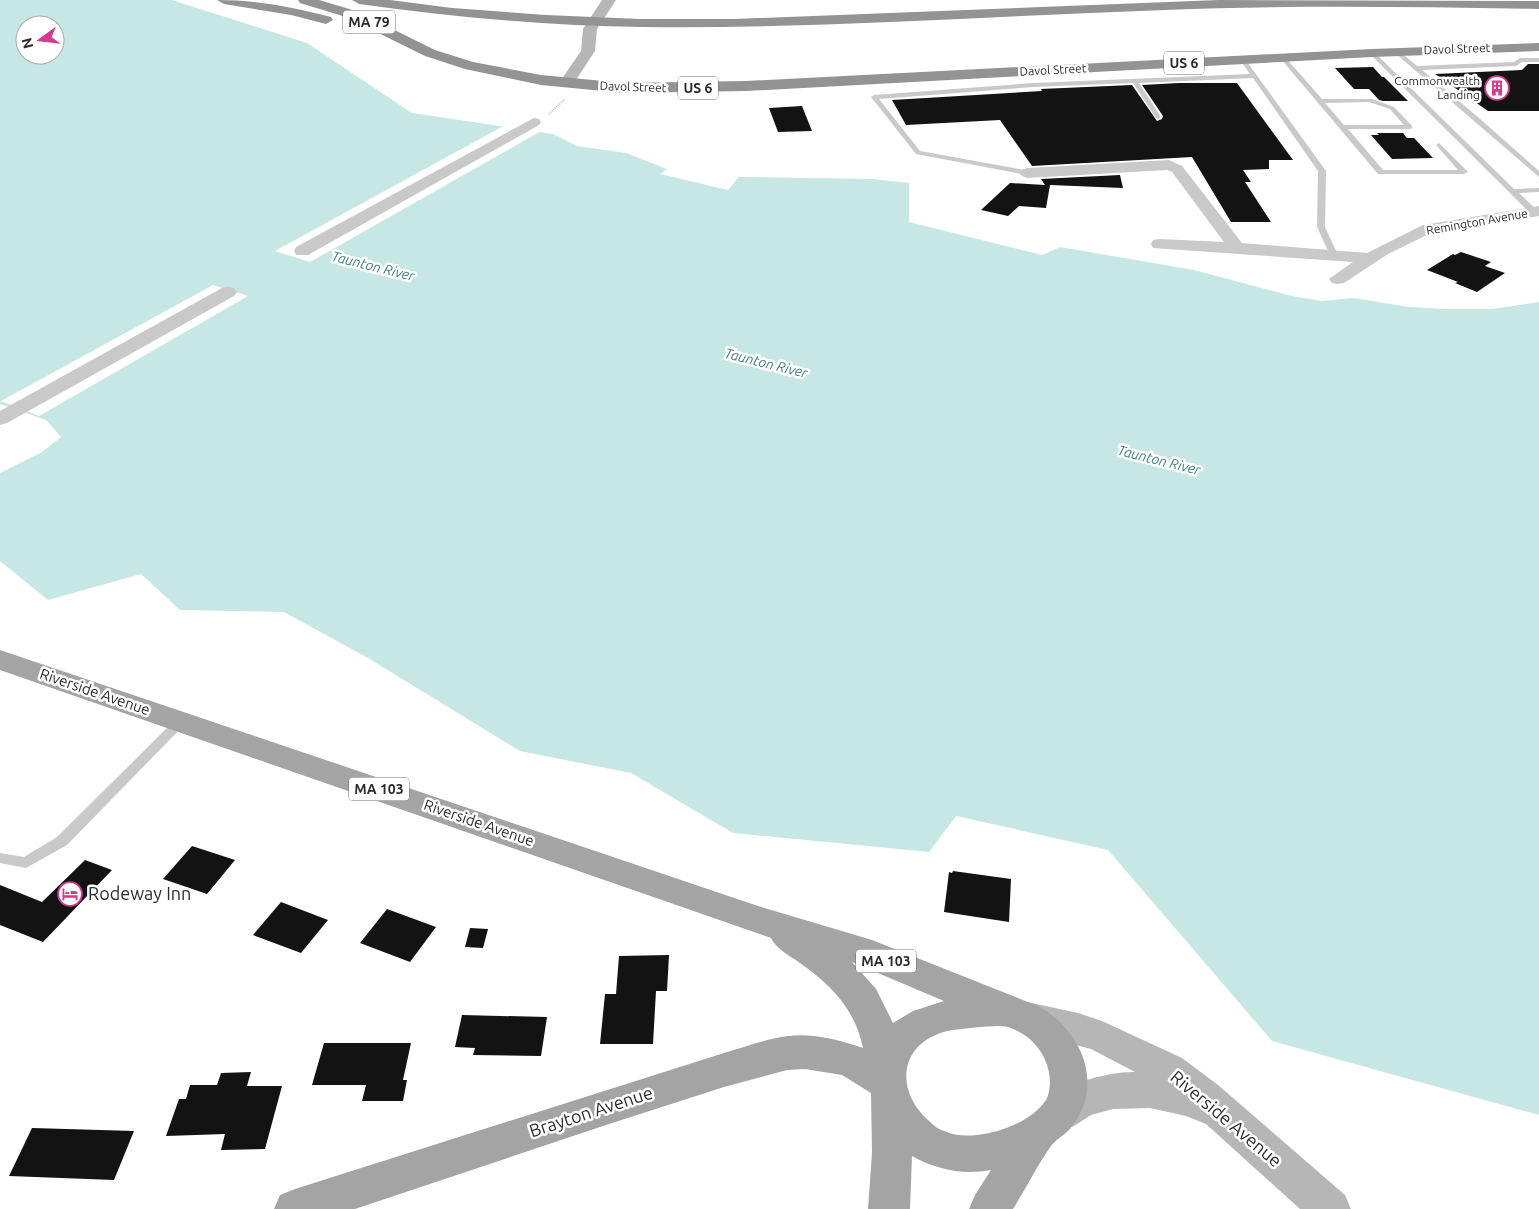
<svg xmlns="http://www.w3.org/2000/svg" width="1539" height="1209" viewBox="0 0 1539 1209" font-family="Ubuntu,sans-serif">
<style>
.water{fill:#c7e7e5;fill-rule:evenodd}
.pier{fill:#fff}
.building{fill:#131313}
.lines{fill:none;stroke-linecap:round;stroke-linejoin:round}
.path{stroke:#c9c9c9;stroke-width:2;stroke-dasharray:1 1;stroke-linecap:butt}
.lane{fill:#c9c9c9;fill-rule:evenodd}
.street{fill:#c9c9c9;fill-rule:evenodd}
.secondary{fill:#b6b6b6;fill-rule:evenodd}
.primary{fill:#a4a4a4;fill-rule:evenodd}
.highway{fill:#939393;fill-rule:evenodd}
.labels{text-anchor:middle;stroke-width:5;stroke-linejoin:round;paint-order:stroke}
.far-street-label{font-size:12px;fill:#2c2c2c;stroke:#fff}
.far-poi-label{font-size:12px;fill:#2c2c2c;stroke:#fff;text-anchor:end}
.shield{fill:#fff;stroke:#6b6b6b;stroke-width:1}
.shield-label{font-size:14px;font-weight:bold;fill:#2c2c2c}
.far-water-label{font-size:14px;font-style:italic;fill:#3f817c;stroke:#fff}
.street-label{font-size:15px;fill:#2c2c2c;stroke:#fff}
.near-poi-label{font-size:18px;fill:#2c2c2c;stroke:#fff;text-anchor:start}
.near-street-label{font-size:18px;fill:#2c2c2c;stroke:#fff}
</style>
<rect width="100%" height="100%" fill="#fff"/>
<path class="water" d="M0,0H172L307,43L412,113L553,134L577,146L626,153L667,169L660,174L728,190L739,177L873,179L909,183V222L1042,255L1060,247L1194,270L1292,296L1322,301L1354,298L1409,307L1444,309H1492L1539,302V1115L1272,1041L1108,850L956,816L929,852L733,833L631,773L520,751L368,658L284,612L180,610L141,574L48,600L0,561V473L42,452L61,437L46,420L0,404ZM25,25H55V55H25Z"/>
<g class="pier">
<polygon points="507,124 543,130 310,262 275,251"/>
<polygon points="213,285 248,296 39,416 1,401"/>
</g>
<g class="building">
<polygon points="1528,64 1539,64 1539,111 1488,111 1435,74 1522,70"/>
<polygon points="1373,67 1382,77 1384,77 1408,101 1383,101 1379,100 1369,89 1354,89 1335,68"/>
<polygon points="1179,83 1237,83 1293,160 1269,160 1269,169 1243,170 1251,182 1245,182 1271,222 1231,222 1192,157 1032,166 1000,120 906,125 892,100 1042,91 1041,89 1132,85 1157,121 1162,119 1163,116 1142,85"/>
<polygon points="802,106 812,131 778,132 769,108"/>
<polygon points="1377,133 1403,133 1407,138 1414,138 1433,158 1392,159 1371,135 1379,135"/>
<polygon points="1120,175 1123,188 1050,185 1046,208 1019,206 1008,216 981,210 1010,183 1045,185 1041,179"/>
<polygon points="1461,252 1491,262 1485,266 1505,273 1477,292 1455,283 1458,282 1427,270 1453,254 1455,255"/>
<polygon points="192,846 235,860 207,894 163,879"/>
<polygon points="85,860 112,870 43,942 0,925 0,885 42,902"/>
<polygon points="953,871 1011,879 1009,922 944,912 949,872 952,873"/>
<polygon points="281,902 328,920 301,953 253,935"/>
<polygon points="387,909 436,927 410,962 360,943"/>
<polygon points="470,928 488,929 483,948 465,947"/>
<polygon points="669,955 667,991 656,991 653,1044 600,1044 605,994 616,994 619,956"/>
<polygon points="462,1015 547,1017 541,1056 473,1055 475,1048 455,1047"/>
<polygon points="324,1043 411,1043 403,1080 407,1080 403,1101 362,1101 366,1085 312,1085"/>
<polygon points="251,1072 247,1086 282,1086 265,1149 221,1150 225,1134 166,1136 179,1099 186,1099 190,1085 217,1085 221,1073"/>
<polygon points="32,1128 134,1131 114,1180 9,1176"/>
</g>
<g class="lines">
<polyline class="path" points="549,114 565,99"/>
<g class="lane">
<polygon points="1395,51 1399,51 1417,66 1514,62 1520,58 1539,58 1539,62 1522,62 1516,66 1422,70 1479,118 1539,171 1539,177 1395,53"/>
<polygon points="1370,52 1374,52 1514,189 1539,188 1539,192 1519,193 1537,210 1537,214 1531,214 1370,54"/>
<path d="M1281,57H1285L1322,99H1372L1394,107L1412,126V128L1410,129H1348L1383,170H1458L1437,146L1436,145L1439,143L1468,172L1464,174H1378L1281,59ZM1369,102L1390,109L1404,125H1344L1325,103Z"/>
<polygon points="1241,59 1245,59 1326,171 1325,227 1338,255 1337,257 1330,255 1317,227 1318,171 1253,78 1139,83 1161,117 1158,119 1156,118 1133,83 1033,87 879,99 920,151 1030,171 1030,175 1027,175 916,154 871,97 874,95 1033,83 1250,74 1240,60"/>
<polygon points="181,717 185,718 187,721 185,724 67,845 26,868 0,863 0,853 24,857 57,837 177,718"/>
</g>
<g class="street">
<polygon points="534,118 539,119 541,122 539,125 308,255 296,255 294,251 296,247"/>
<polygon points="1169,160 1182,166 1242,243 1367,253 1423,225 1539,206 1539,216 1433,232 1388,254 1344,283 1338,284 1332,283 1329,279 1353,262 1153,248 1151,244 1153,240 1159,239 1224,242 1172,172 1167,170 1027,178 1022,176 1019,173 1022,170 1027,168"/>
<polygon points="228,287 234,288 237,292 234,296 7,423 0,425 0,411 222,288"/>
</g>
<g class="secondary">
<polygon points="602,0 616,0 597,29 595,51 572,86 562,86 559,83 581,51 583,29"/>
<path d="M1027,1002L1078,1013L1102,1021L1182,1058L1218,1085L1345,1195L1351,1209H1300L1206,1124L1186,1116L1150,1108L1113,1109L1091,1115L1074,1126L1060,1131L1046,1126L1040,1113C1042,1109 1044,1102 1048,1099C1067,1083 1111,1071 1135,1072L1091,1049L1014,1029L1008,1018L1014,1007Z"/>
</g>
<path class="primary" d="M0,650L758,906L872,940L1038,1006C1080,1029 1105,1082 1073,1125C1067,1134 1057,1138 1051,1146C1037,1166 1026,1188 1013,1209H969L975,1195L991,1170C963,1175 937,1170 912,1156L910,1209H868L872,1153L871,1093L842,1075L805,1069L787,1070L724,1087L606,1125L355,1209H274L280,1195L295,1189L724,1053C745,1047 766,1039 788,1036C812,1033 840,1040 863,1048C855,1009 831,985 800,963C789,955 777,950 771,938L0,670ZM852,962L944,1001L913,1011L893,1023L876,989ZM979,1027C989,1027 1003,1024 1013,1029C1035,1038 1049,1058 1050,1081C1050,1087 1049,1095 1046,1100C1032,1121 1001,1132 977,1135C967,1136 956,1136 947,1132C939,1130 933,1125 928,1120C898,1094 897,1050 938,1034C950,1029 965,1029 979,1027Z"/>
<g class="highway">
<path d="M217,0C258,0 292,7 331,17L333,20L326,24L291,15L224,4Z"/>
<polygon points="298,0 319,0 356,11 435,50 473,62 541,75 624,83 746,81 1372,49 1539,43 1539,51 1372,57 746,91 624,93 541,85 465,69 425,56 346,17 300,3"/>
<path d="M352,0H390L452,8L546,15L640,19H735L1219,0L1539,1V9C1414,7 1290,5 1165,10C991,16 817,29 643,27C548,26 453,17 359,4Z"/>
</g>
</g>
<defs>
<g id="building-ring" transform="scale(1.25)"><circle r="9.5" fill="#fff" stroke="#d63a8c" stroke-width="1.5"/><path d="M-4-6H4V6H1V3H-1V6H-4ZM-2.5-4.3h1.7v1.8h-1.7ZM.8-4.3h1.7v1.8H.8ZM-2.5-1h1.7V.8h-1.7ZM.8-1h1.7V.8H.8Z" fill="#d63a8c"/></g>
<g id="hotel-ring" transform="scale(1.25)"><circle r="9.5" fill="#fff" stroke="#d63a8c" stroke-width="1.5"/><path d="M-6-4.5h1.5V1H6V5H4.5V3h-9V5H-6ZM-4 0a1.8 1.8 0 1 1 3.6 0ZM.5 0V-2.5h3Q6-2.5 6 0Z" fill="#d63a8c"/></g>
</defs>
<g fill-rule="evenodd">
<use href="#building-ring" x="1497" y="88"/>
<use href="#hotel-ring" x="70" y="894"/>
</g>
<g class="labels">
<g class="far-street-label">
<text transform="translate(1457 49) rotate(-2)" y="4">Davol Street</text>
<text transform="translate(1053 70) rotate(-3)" y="4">Davol Street</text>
<text transform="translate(633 87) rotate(2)" y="4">Davol Street</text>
<text transform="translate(1477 222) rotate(-10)" y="4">Remington Avenue</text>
</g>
<g class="far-poi-label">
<text x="1480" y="85">Commonwealth<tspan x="1480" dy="14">Landing</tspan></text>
</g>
<g class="shield">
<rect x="343" y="10.5" width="52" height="23" rx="4"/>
<rect x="1164" y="51.5" width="40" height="23" rx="4"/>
<rect x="678" y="76.5" width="40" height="23" rx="4"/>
<rect x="349" y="777.5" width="60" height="23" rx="4"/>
<rect x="856" y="949.5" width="60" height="23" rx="4"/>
</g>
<g class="shield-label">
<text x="369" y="27">MA 79</text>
<text x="1184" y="68">US 6</text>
<text x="698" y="93">US 6</text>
<text x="379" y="794">MA 103</text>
<text x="886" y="966">MA 103</text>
</g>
<g class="far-water-label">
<text transform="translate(373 266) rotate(14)" y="5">Taunton River</text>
<text transform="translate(766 363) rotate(14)" y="5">Taunton River</text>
<text transform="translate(1159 460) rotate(14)" y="5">Taunton River</text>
</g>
<g class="street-label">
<text transform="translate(95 692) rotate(19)" y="5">Riverside Avenue</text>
<text transform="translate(479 823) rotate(19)" y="5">Riverside Avenue</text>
</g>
<g class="near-poi-label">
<text x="88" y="900">Rodeway Inn</text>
</g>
<g class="near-street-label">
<text transform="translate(591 1112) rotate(-18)" y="6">Brayton Avenue</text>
<text transform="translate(1226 1119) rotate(40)" y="6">Riverside Avenue</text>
</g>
</g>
<g transform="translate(40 40) rotate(255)"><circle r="24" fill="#ffffff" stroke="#ababab"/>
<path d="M0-4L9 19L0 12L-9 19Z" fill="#d63a8c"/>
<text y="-8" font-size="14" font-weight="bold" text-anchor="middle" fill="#2c2c2c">N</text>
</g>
</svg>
